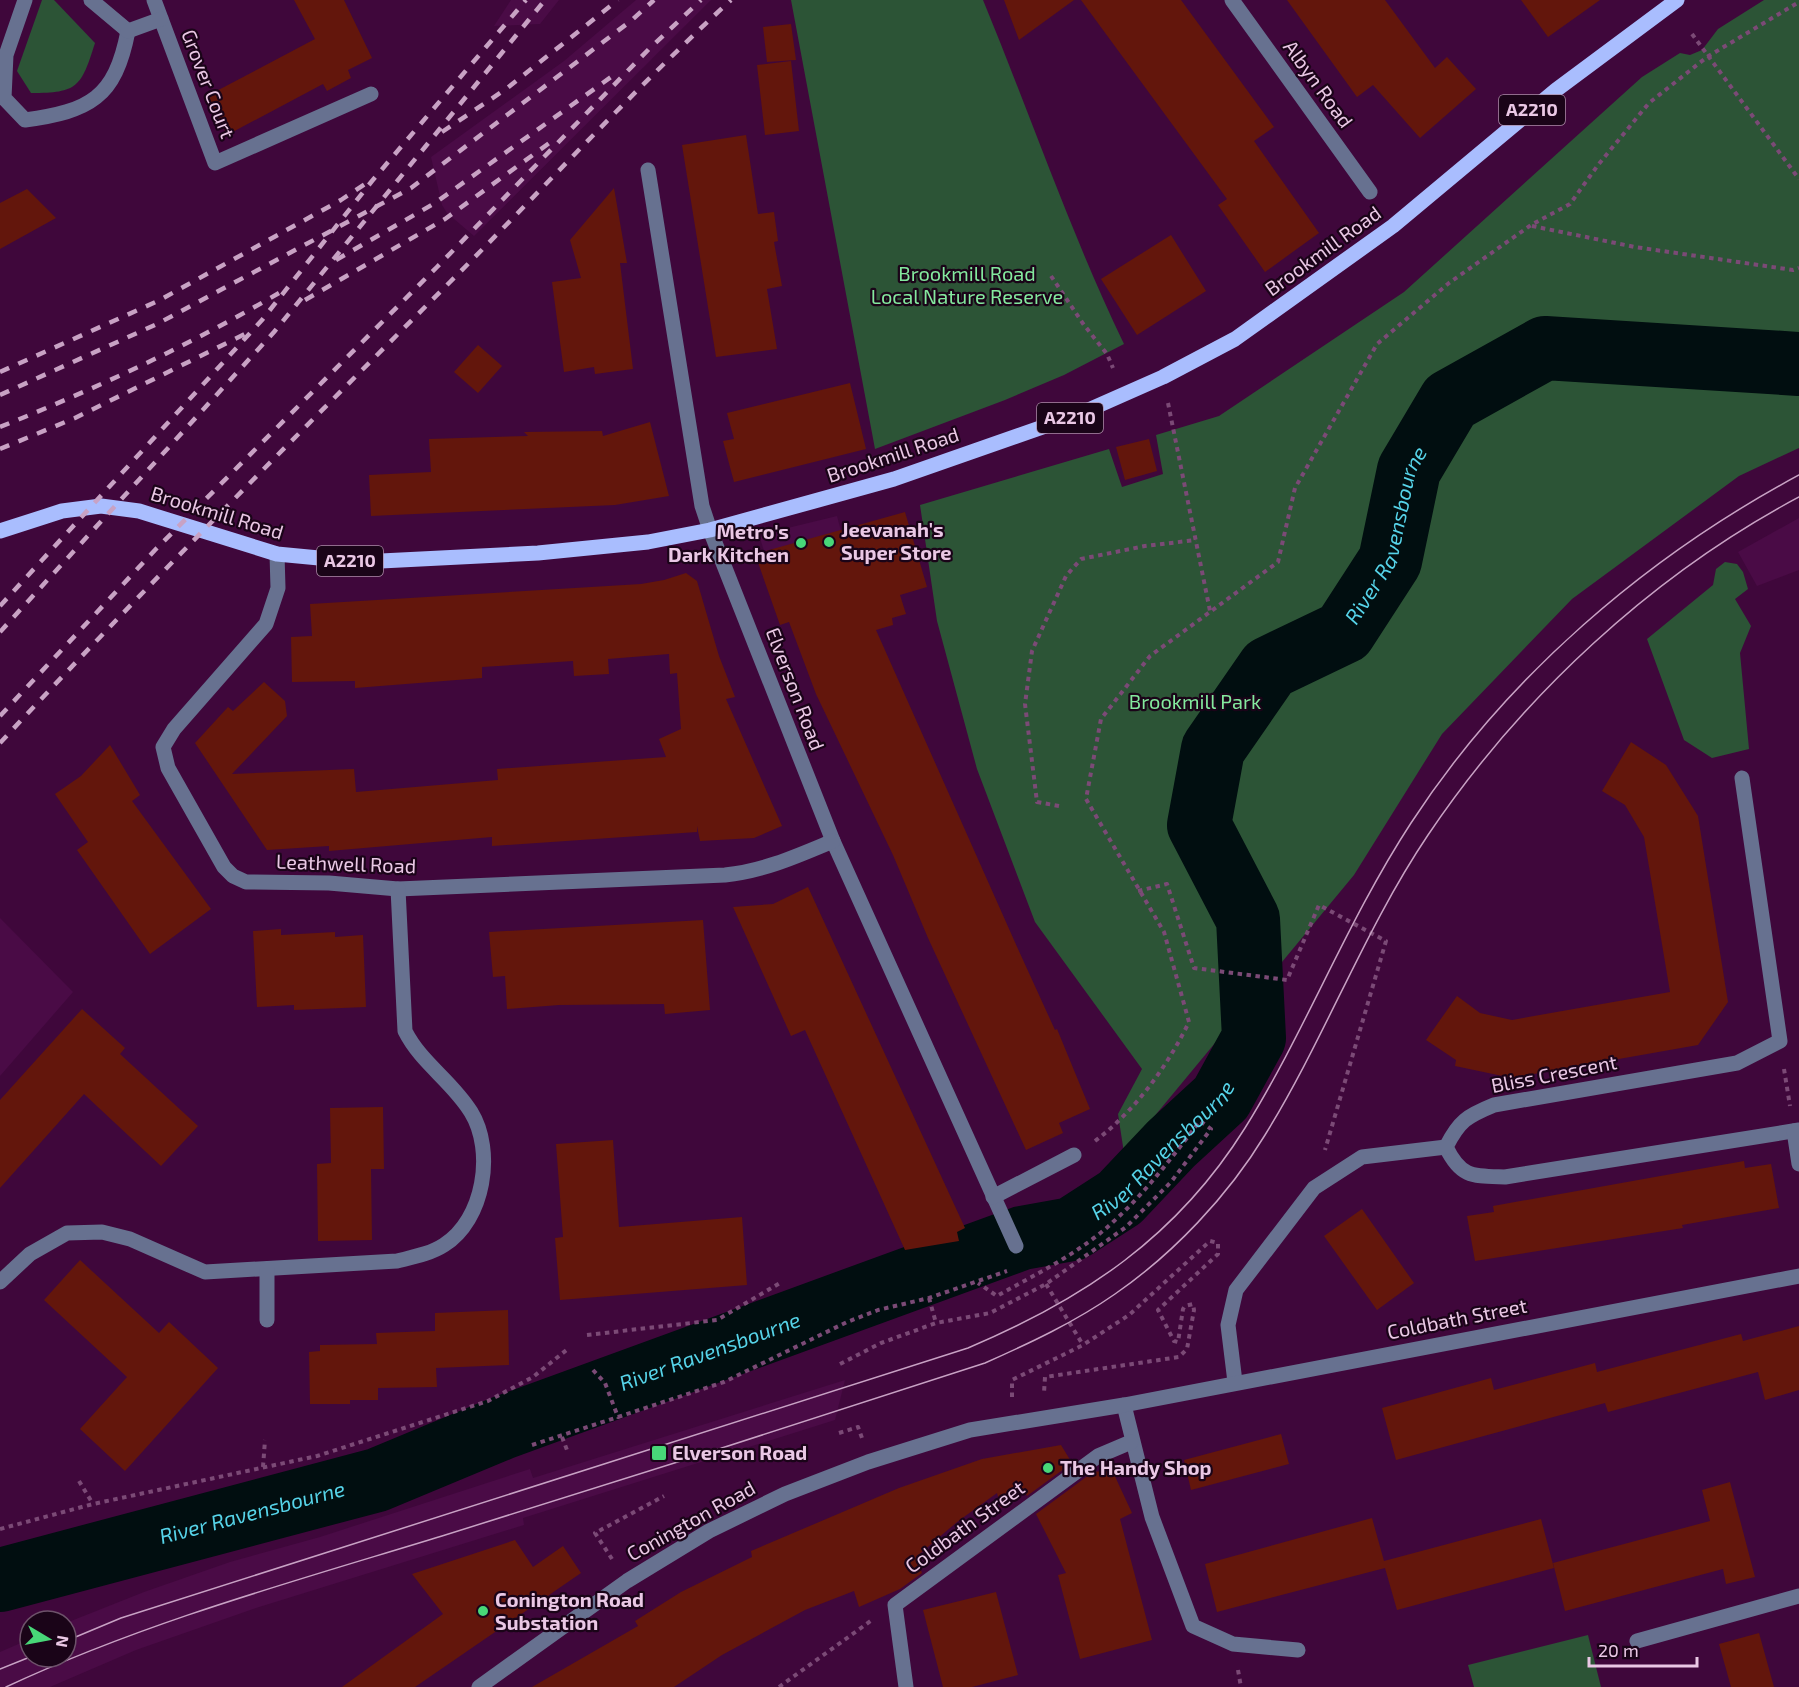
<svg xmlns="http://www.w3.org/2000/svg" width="1799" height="1687" viewBox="0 0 1799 1687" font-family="'Exo 2',sans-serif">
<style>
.built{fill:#4a0b46}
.green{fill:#2c5436}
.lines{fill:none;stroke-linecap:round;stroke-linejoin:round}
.river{stroke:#010e10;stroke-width:64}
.building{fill:#63160c}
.path{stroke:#7b4a76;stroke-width:4;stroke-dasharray:4.5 4.5;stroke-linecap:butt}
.minor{stroke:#677190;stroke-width:15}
.major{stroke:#a9bdfe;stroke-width:15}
.tram{stroke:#c8a2c4;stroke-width:1.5}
.rail{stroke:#c8a2c4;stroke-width:4.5;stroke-dasharray:10 10;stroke-linecap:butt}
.poi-dot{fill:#48d778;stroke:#1a0418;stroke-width:2}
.labels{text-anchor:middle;stroke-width:4.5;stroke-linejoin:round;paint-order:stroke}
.shield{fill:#1a0418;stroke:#ac8da8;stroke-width:1.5}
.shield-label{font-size:18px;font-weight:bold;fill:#eac8e5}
.street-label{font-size:20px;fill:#eac8e5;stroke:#1a0418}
.park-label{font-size:20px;fill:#84e99e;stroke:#1a0418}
.poi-label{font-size:20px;font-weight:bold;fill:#eac8e5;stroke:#1a0418;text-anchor:start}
.water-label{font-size:21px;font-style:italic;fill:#56d3e8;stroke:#1a0418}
</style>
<rect width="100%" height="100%" fill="#3f073b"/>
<g class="built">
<polygon points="511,0 559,0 540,24 494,26"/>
<polygon points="636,0 711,0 474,236 447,213 442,205 431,157 564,61"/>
<polygon points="837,516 846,550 770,570 759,535"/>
<polygon points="1799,518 1799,570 1757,586 1738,552"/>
<polygon points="0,918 73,992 0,1076"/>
<polygon points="845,1380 835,1420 523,1518 524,1525 256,1608 136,1650 50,1687 0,1687 0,1652 30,1639 30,1657 66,1657 66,1623 144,1592 230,1562 320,1537 530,1469 533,1478"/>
</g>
<g class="green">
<path d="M42,0H54L95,43C81,87 78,93 31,93L17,71Z"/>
<path d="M791,0H983C1030,114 1070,232 1124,344L1064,375L1005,400L875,449Z"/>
<polygon points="1764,0 1799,0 1799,448 1739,476 1572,599 1442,734 1354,875 1124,1153 1118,1114 1142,1069 1035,922 977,769 937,621 920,505 1109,449 1122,487 1163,474 1156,435 1219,416 1404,292 1642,77 1680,53 1690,55 1702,50 1718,29"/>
<polygon points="1725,562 1737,564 1743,572 1748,589 1735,599 1751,626 1740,653 1749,749 1712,758 1684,740 1647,639 1713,585 1716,569"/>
<polygon points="1588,1635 1601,1687 1474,1687 1468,1665"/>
</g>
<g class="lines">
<path class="river" id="s1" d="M0,1580L377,1480L502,1428L1022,1238L1072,1229L1120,1198L1171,1144L1221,1098L1254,1038L1248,919L1199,825L1213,749L1269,668L1344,632L1390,561L1409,470L1450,401L1545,348L1799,364"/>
</g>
<g class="building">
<polygon points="294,0 344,0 372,58 348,70 351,78 327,91 323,84 227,135 207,96 315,39"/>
<polygon points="1004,0 1074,0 1019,40"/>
<polygon points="1081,0 1181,0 1274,127 1254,141 1319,233 1265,272 1218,205 1227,199"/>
<polygon points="1287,0 1385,0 1435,68 1447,57 1476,89 1420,138 1373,85 1357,97"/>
<polygon points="1521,0 1600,0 1548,37"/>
<polygon points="791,24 796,60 767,62 763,27"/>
<polygon points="791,61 799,131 765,135 757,65"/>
<polygon points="746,135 758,214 774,212 778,241 774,242 782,286 767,289 777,349 716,357 682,145"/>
<polygon points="614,188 627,263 620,263 633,369 595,374 594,367 564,372 552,282 581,278 570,240"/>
<polygon points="27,189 56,218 0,249 0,203"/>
<polygon points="1171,235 1206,291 1137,335 1101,279"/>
<polygon points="478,345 502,366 478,393 454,372"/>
<polygon points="850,383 866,449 734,482 723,441 734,439 727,413"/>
<polygon points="650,422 669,496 615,505 371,516 369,475 431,472 429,439 528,436 524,432 602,431 603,436"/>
<polygon points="1149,439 1157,471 1125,480 1116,447"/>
<polygon points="905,512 927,587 900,595 906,614 892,618 893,625 876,630 1018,949 1055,1030 1057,1029 1090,1109 1059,1123 1063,1133 1026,1150 928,938 893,855 816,694 789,622 780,625 755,554"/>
<polygon points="686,573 697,581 719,656 735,697 726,699 782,826 754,838 700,841 697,826 697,832 492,846 492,837 329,851 329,846 267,850 195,743 228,707 233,711 264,682 285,701 287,716 232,774 354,769 356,792 498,780 497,769 666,757 659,739 681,729 677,673 670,674 669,654 608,659 609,674 574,676 573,661 482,667 482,678 355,688 355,681 292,682 291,637 312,636 310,604 641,584 664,580"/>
<polygon points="1631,742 1666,765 1698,816 1728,1002 1698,1045 1512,1078 1455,1066 1456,1060 1426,1040 1457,996 1480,1013 1512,1020 1670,992 1644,837 1625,805 1602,791"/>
<polygon points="110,745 140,795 132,801 211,909 150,954 77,850 88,842 55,794 81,776"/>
<polygon points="808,887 965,1228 957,1232 959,1241 905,1250 805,1030 791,1036 733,907 773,904"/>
<polygon points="703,920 710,1010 665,1014 664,1004 559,1005 507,1009 505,976 493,977 489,932"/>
<polygon points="281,929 281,935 335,932 335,937 363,935 366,1007 294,1010 294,1005 257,1007 253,931"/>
<polygon points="82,1009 125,1048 120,1054 198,1126 161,1166 84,1094 0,1188 0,1100"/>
<polygon points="383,1107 384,1169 371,1169 372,1240 318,1241 317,1164 331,1163 330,1108"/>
<polygon points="613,1140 619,1227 742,1217 747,1285 560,1300 555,1238 563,1237 556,1144"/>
<polygon points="1744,1161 1745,1168 1771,1164 1779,1208 1682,1225 1683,1228 1475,1261 1467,1216 1494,1212 1493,1206"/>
<polygon points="1362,1209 1414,1283 1377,1310 1324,1236"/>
<polygon points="80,1260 159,1333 169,1322 218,1368 125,1471 80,1429 127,1377 44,1300"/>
<polygon points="508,1310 509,1365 436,1368 437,1387 378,1388 378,1400 350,1400 350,1404 310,1404 309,1352 320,1351 320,1345 377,1344 376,1333 435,1331 435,1313"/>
<polygon points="1799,1326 1799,1390 1765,1400 1758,1372 1608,1412 1605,1403 1396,1460 1382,1408 1491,1378 1494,1390 1595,1363 1597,1372 1741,1334 1743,1341"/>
<polygon points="1281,1434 1289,1464 1191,1490 1184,1460"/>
<polygon points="1061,1445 1072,1463 1027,1496 1024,1491 1001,1508 997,1493 957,1522 916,1557 922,1573 900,1589 859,1607 854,1591 805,1610 722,1655 674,1687 532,1687 638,1626 635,1621 681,1592 752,1557 751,1551 899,1488 982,1459"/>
<polygon points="1112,1470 1132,1513 1120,1519 1152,1640 1080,1659 1058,1575 1066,1573 1036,1514 1093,1472"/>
<polygon points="1730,1482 1755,1577 1726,1584 1723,1569 1565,1611 1553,1563 1710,1521 1702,1490"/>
<polygon points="1372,1518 1384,1561 1541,1519 1554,1568 1397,1610 1385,1568 1217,1612 1205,1564"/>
<polygon points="515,1540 533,1567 563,1546 581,1573 415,1687 342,1687 443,1614 412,1574"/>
<polygon points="996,1592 1018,1675 972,1687 943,1687 923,1610"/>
<polygon points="1759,1633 1774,1687 1731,1687 1719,1644"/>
</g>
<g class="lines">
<g class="path">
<polyline points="1692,34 1799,179"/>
<polyline points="1532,226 1635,247 1793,270 1799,268"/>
<polyline points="1051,276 1084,325 1107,354 1113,368"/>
<polyline points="1168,403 1210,611"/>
<polyline points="1059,806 1037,802 1025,704 1032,651 1066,576 1081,559 1145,546 1196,540"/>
<polyline points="1138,891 1167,884 1194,968 1287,980 1319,905 1386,941 1325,1150"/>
<polyline points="1784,1069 1790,1106"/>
<path d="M1095,1141C1135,1111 1167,1067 1189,1022L1164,932L1086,799L1101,719L1150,656L1278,562L1295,488L1377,344L1449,283L1531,225L1570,204L1598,165L1649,103L1707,57L1799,2"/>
<polyline points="1046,1284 1083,1345"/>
<polyline points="929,1298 936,1323"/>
<polyline points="587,1335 717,1320 780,1283"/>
<path d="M840,1364L881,1343L936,1323L990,1313L1046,1284L1126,1227L1171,1182L1211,1129L1200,1121C1173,1156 1146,1192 1113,1222C1080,1253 1036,1274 997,1296L978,1283"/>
<polyline points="593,1370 605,1383 618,1417 724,1382 847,1322 878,1310 929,1298 1007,1271"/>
<polyline points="1012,1397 1012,1380 1083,1345 1129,1315 1210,1241 1218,1243 1218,1254 1158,1310 1174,1341 1178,1342 1183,1309 1185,1306 1193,1304 1194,1310 1187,1349 1179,1357 1045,1377 1044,1393"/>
<polyline points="839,1433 858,1427 862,1438"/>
<polyline points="562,1437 567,1450"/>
<polyline points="532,1445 618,1417"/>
<polyline points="263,1467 265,1440"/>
<polyline points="79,1481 93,1504"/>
<polyline points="0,1529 93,1504 317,1456 488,1401 533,1377 569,1348"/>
<polyline points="612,1559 595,1533 664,1496"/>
<polyline points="1238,1670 1241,1687"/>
<polyline points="779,1687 872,1620"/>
</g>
<g class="minor">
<path d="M25,0L6,55L4,98L25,120C90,111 115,98 128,31"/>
<polyline points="91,0 128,31"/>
<polyline points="154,0 215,163 371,94"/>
<polyline points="1232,0 1370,192"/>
<polyline points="128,31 161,19"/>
<polyline points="648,170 702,506 710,530 833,841 1016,1246"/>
<path d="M277,554L278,588L266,624L174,729L163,747L168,768L224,867L233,876L246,882L329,883L398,889L725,875C764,871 797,856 833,841"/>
<path d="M1742,778L1780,1041L1737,1063L1494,1105C1467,1116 1459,1121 1446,1147C1461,1178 1473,1176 1505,1177L1799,1130"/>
<polyline points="1794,1131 1799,1164"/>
<polyline points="993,1197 1074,1155"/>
<path d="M0,1282L30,1254L67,1233L102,1232L130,1239L205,1272L397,1261C413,1257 430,1254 444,1245C484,1220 495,1151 471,1112C452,1081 421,1063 405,1031L398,889"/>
<polyline points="267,1320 267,1269"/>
<polyline points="1235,1382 1228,1325 1236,1290 1314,1188 1362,1157 1446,1147"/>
<polyline points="1124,1405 1152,1517 1193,1626 1233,1644 1298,1650"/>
<polyline points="1637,1641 1799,1596"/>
<polyline points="479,1687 627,1581 709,1531 785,1494 868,1462 970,1430 1124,1405 1799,1276"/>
<polyline points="906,1687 895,1605 1098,1456 1131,1442"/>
</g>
<polyline class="major" points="0,531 62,511 101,506 139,511 277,554 361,562 538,553 648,542 710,530 894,479 1077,415 1163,377 1235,339 1393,226 1556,90 1677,0"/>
<g class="tram">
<path d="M66,1641L121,1618L968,1348C1084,1299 1177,1237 1245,1128C1306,1030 1347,921 1411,823C1506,677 1646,557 1799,475"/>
<polyline points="0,1669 30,1657"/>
<path d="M6,1687C145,1622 295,1581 442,1536C623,1480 805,1422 985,1363C1030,1343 1075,1322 1115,1294C1173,1254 1228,1196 1265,1135C1325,1038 1364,930 1428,835C1521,697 1652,575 1799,497"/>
</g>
<g class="rail">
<polyline points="442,132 506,89 618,0"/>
<polyline points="336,260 435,203 618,72"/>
<polyline points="305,300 445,219 552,141"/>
<polyline points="0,372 158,301 341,200 365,184"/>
<polyline points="0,395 157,324 411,188 632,20 654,0"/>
<path d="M0,427C95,389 190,345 279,293"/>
<polyline points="0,449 75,418 245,334"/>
<polyline points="0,606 262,320 372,181 526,0"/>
<polyline points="0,632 274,332 545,0"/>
<polyline points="0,716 155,550 437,267 649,49 701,0"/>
<path d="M0,743C146,586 298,434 450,282C544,188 633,90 731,0"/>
</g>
</g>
<g class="poi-dot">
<circle cx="829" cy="542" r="6"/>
<circle cx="801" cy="543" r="6"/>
<rect x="651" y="1445" width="16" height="16" rx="3"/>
<circle cx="1048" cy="1468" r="6"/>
<circle cx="483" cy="1611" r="6"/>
</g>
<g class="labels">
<g class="shield">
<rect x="1499" y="95" width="66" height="30" rx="4.5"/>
<rect x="1037" y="403" width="66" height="30" rx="4.5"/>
<rect x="317" y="546" width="66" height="30" rx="4.5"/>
</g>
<g class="shield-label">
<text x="1532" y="116">A2210</text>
<text x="1070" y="424">A2210</text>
<text x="350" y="567">A2210</text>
</g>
<g class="street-label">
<text transform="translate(208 84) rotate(69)" y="7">Grover Court</text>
<text transform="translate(1318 84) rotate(54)" y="7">Albyn Road</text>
<text transform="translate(1323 251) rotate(-36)" y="7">Brookmill Road</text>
<text transform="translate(893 455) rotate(-18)" y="7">Brookmill Road</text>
<text transform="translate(217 513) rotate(17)" y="7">Brookmill Road</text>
<text transform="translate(795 689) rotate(69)" y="7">Elverson Road</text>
<text transform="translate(346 864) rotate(2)" y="7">Leathwell Road</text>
<text transform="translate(1554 1074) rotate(-11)" y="7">Bliss Crescent</text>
<text transform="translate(1457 1319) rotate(-11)" y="7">Coldbath Street</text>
<text transform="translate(691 1521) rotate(-29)" y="7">Conington Road</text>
<text transform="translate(965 1527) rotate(-36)" y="7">Coldbath Street</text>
</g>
<g class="park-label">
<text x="967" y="281">Brookmill Road<tspan x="967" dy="23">Local Nature Reserve</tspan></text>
<text x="1195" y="709">Brookmill Park</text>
</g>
<g class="poi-label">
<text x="841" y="537">Jeevanah's<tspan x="841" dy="23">Super Store</tspan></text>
<text x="789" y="539" text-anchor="end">Metro's<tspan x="789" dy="23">Dark Kitchen</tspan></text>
<text x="672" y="1460">Elverson Road</text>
<text x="1060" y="1475">The Handy Shop</text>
<text x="495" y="1607">Conington Road<tspan x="495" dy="23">Substation</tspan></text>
</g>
<g class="water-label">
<text dy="7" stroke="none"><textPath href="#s1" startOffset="1989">River Ravensbourne</textPath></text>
<text dy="7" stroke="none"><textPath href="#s1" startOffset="1251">River Ravensbourne</textPath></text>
<text dy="7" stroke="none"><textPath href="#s1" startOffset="747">River Ravensbourne</textPath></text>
<text dy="7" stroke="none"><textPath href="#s1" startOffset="261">River Ravensbourne</textPath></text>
</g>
</g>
<g transform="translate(48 1639) rotate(100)"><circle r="28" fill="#1a0418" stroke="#6d526a" stroke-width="1.5"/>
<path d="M0-4.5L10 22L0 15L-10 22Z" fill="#48d778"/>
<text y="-9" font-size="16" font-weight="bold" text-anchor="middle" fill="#eac8e5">N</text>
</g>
<path d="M1589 1657v9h108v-9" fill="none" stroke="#eac8e5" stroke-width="3"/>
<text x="1598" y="1657" font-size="18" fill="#eac8e5" stroke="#1a0418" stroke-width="4.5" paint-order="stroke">20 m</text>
</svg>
